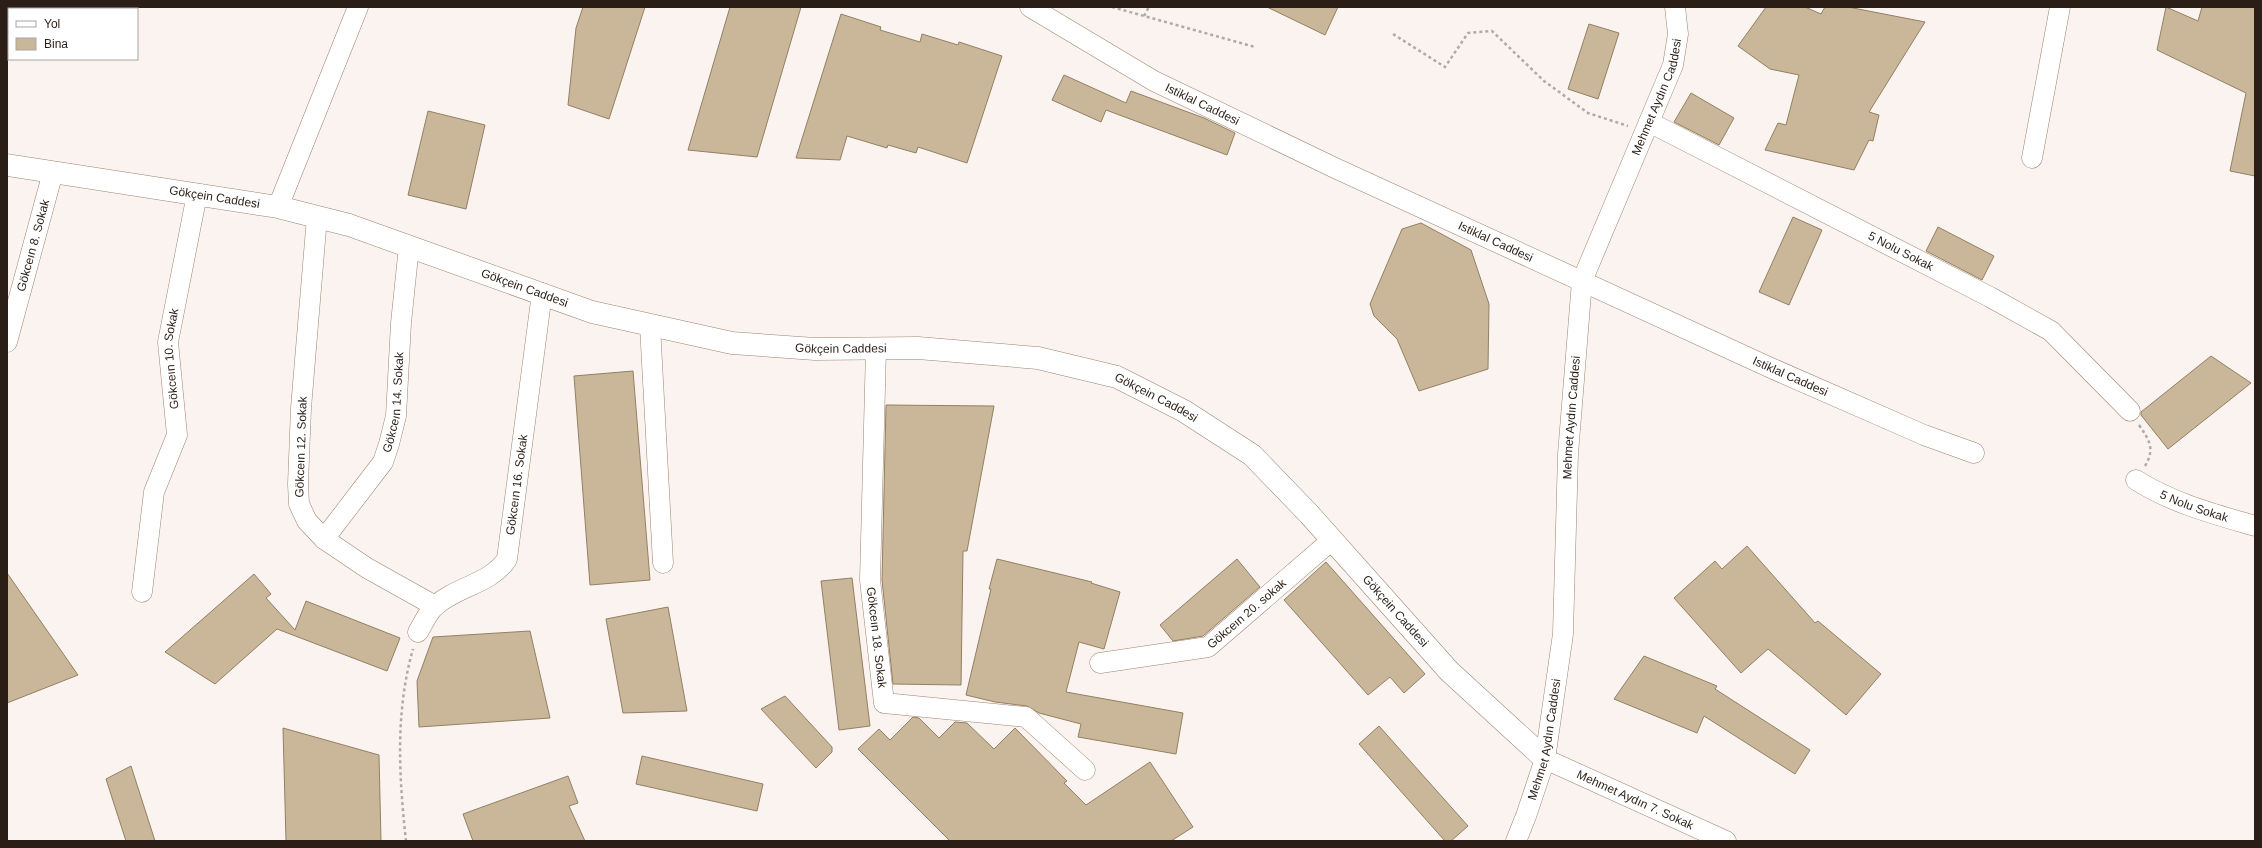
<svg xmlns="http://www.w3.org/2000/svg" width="2262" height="848" viewBox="0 0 2262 848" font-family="Helvetica,sans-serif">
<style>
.building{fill:#cab799;stroke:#928063}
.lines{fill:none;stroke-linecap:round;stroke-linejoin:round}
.minor-casing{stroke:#a18270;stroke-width:21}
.tertiary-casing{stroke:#a18270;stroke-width:23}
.path{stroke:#b2a9a4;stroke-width:2.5;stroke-dasharray:3 3;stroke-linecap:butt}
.minor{stroke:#fff;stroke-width:20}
.tertiary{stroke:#fff;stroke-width:22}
.labels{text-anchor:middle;stroke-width:3.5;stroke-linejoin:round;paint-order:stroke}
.street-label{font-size:12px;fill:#2a1e17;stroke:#fff}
</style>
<rect width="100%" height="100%" fill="#faf3ef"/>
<g class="building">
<polygon points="583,7 645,7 609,119 568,105 576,28"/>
<polygon points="730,7 801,7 757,157 688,150"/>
<polygon points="1267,7 1338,7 1325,35"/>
<polygon points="1766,7 1805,7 1821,14 1825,7 1848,7 1925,22 1869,112 1879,115 1873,141 1869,140 1854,170 1765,150 1778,123 1786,125 1799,75 1770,69 1738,46"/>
<polygon points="2166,7 2198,21 2202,7 2255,7 2255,176 2230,171 2246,93 2157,50"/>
<polygon points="841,14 881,27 880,30 920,42 922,34 958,45 959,42 1002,56 967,163 918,147 916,153 888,145 887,148 847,136 840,160 796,158"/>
<polygon points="1589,24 1619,33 1598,99 1568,89"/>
<polygon points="1064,75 1126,103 1131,91 1204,118 1235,133 1227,155 1106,110 1101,122 1052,100"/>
<polygon points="1691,93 1734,118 1719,145 1674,122"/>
<polygon points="428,111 485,125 466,209 408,195"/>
<polygon points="1793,217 1822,230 1789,305 1759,292"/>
<polygon points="1421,223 1471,250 1489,304 1488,369 1419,391 1397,339 1374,316 1370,304 1402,229"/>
<polygon points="1938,227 1994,256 1982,280 1926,251"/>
<polygon points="2211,356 2251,383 2168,449 2141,415 2141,412"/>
<polygon points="633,371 650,580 590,585 574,376"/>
<polygon points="886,405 994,406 967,551 963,551 961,685 893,684 882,580"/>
<polygon points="1747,546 1815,623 1818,621 1881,674 1846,715 1768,649 1741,673 1674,598 1715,561 1722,569"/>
<polygon points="997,559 1092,582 1091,583 1120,592 1104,649 1079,642 1066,692 1183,713 1176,754 1078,737 1081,724 1039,713 1027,706 995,702 966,695 991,589 989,589"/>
<polygon points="1237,559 1260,587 1203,636 1173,641 1160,625"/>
<polygon points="1326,562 1425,674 1404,693 1390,677 1368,695 1284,600"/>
<polygon points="7,573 78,675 7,703"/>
<polygon points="254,574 271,594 266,598 295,630 306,601 400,638 387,671 277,629 215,684 165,652"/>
<polygon points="852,578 870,726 839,730 821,581"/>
<polygon points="668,607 687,711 623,713 606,619"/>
<polygon points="530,631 550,718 419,727 417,681 433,637"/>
<polygon points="1644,656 1717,686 1715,689 1810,750 1795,774 1704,716 1697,733 1614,699"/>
<polygon points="785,696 832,747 832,752 816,768 761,709"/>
<polygon points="913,717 919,718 939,738 955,722 967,723 994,749 1015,728 1067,781 1064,783 1086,805 1150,762 1193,827 1171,841 950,841 858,749 879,729 890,740"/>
<polygon points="1379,726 1468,826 1451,841 1445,841 1359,744"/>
<polygon points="283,728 379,755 381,841 286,841"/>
<polygon points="642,756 763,784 757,811 636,784"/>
<polygon points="131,766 155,841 126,841 106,779"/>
<polygon points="568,776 578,803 569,806 585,841 473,841 463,814"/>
</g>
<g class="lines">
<g class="minor-casing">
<g id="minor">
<path id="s1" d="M1030,7L1154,81L1335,168L1771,368L1924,435L1974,453"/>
<path id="s2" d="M1649,122L1990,297L2051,331L2130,411"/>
<polyline points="2032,158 2060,7"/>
<polyline points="278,207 358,7"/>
<polyline points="317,217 301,408 298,484 299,504 307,521 324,539 367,568 435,606"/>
<polyline points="650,326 663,563"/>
<path id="s3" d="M7,342L53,172"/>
<path id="s4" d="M876,349L870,580L884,703L1026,717L1085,770"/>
<path id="s5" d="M2136,480C2172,503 2214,514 2255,526"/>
<path id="s6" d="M324,539L383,462L389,444L396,416L401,323L409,246"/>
<path id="s7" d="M142,592L154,492L177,435L168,342L197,194"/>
<path id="s8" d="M418,632C423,624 428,612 435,606C457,586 491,584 507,559L542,293"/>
<path id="s9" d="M1100,663L1208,647L1332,540"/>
<path id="s10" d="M1545,759L1726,841"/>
<path id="s11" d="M1516,841L1526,816L1545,759L1563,634L1568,454L1582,281L1673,65L1678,34L1675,7"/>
</g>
</g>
<g class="tertiary-casing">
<g id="tertiary">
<path id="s12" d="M7,165L278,207L349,225L592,312L732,343L815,349L918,348L1038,358L1117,377L1184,411L1252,455L1309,514L1449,671L1545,759"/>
</g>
</g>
<g class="path">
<polyline points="1112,7 1255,47"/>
<polyline points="1144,16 1149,7"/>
<polyline points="1393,34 1445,67 1468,33 1492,31 1544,81 1588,113 1628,126"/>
<path d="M2139,425C2150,441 2155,449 2145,466"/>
<path d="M406,841C399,777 395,712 413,649"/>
</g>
<use href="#minor" class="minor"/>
<use href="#tertiary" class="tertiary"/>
</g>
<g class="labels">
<g class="street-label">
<text dy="4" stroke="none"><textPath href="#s11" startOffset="766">Mehmet Aydın Caddesi</textPath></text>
<text dy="4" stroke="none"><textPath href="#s1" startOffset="198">Istiklal Caddesi</textPath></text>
<text dy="4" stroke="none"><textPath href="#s12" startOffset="210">Gökçein Caddesi</textPath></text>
<text dy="4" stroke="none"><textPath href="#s1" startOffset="522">Istiklal Caddesi</textPath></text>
<text dy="4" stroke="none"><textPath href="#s3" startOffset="100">Gökceın 8. Sokak</textPath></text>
<text dy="4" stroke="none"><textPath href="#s2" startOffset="283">5 Nolu Sokak</textPath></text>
<text dy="4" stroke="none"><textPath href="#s12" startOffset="534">Gökçein Caddesi</textPath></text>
<text dy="4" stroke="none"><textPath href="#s12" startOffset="858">Gökçein Caddesi</textPath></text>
<text dy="4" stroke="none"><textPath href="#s7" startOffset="239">Gökceın 10. Sokak</textPath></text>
<text dy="4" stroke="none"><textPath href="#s1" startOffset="846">Istiklal Caddesi</textPath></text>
<text dy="4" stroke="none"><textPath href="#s12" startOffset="1181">Gökçein Caddesi</textPath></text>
<text dy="4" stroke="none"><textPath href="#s6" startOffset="158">Gökceın 14. Sokak</textPath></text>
<text dy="4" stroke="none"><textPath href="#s11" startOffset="430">Mehmet Aydın Caddesi</textPath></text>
<text transform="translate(301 447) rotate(-88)" y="4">Gökceın 12. Sokak</text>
<text dy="4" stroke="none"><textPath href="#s8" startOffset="193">Gökceın 16. Sokak</textPath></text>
<text dy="4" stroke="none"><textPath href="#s5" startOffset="64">5 Nolu Sokak</textPath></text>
<text dy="4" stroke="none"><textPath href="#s12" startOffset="1505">Gökçein Caddesi</textPath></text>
<text dy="4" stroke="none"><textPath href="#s9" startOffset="160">Gökceın 20. sokak</textPath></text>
<text dy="4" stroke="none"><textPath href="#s4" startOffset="289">Gökceın 18. Sokak</textPath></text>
<text dy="4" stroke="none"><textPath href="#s11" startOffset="106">Mehmet Aydın Caddesi</textPath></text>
<text dy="4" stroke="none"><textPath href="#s10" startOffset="99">Mehmet Aydın 7. Sokak</textPath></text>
</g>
</g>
<rect width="2262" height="848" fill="none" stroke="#2a1e17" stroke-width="16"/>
<rect x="8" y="8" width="130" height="52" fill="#ffffff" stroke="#aaa5a2"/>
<rect x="16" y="21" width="20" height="6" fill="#ffffff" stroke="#aaa5a2"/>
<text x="44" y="28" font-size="12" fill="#2a1e17">Yol</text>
<rect x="16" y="38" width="20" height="12" fill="#cab799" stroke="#aaa5a2"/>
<text x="44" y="48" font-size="12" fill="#2a1e17">Bina</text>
</svg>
